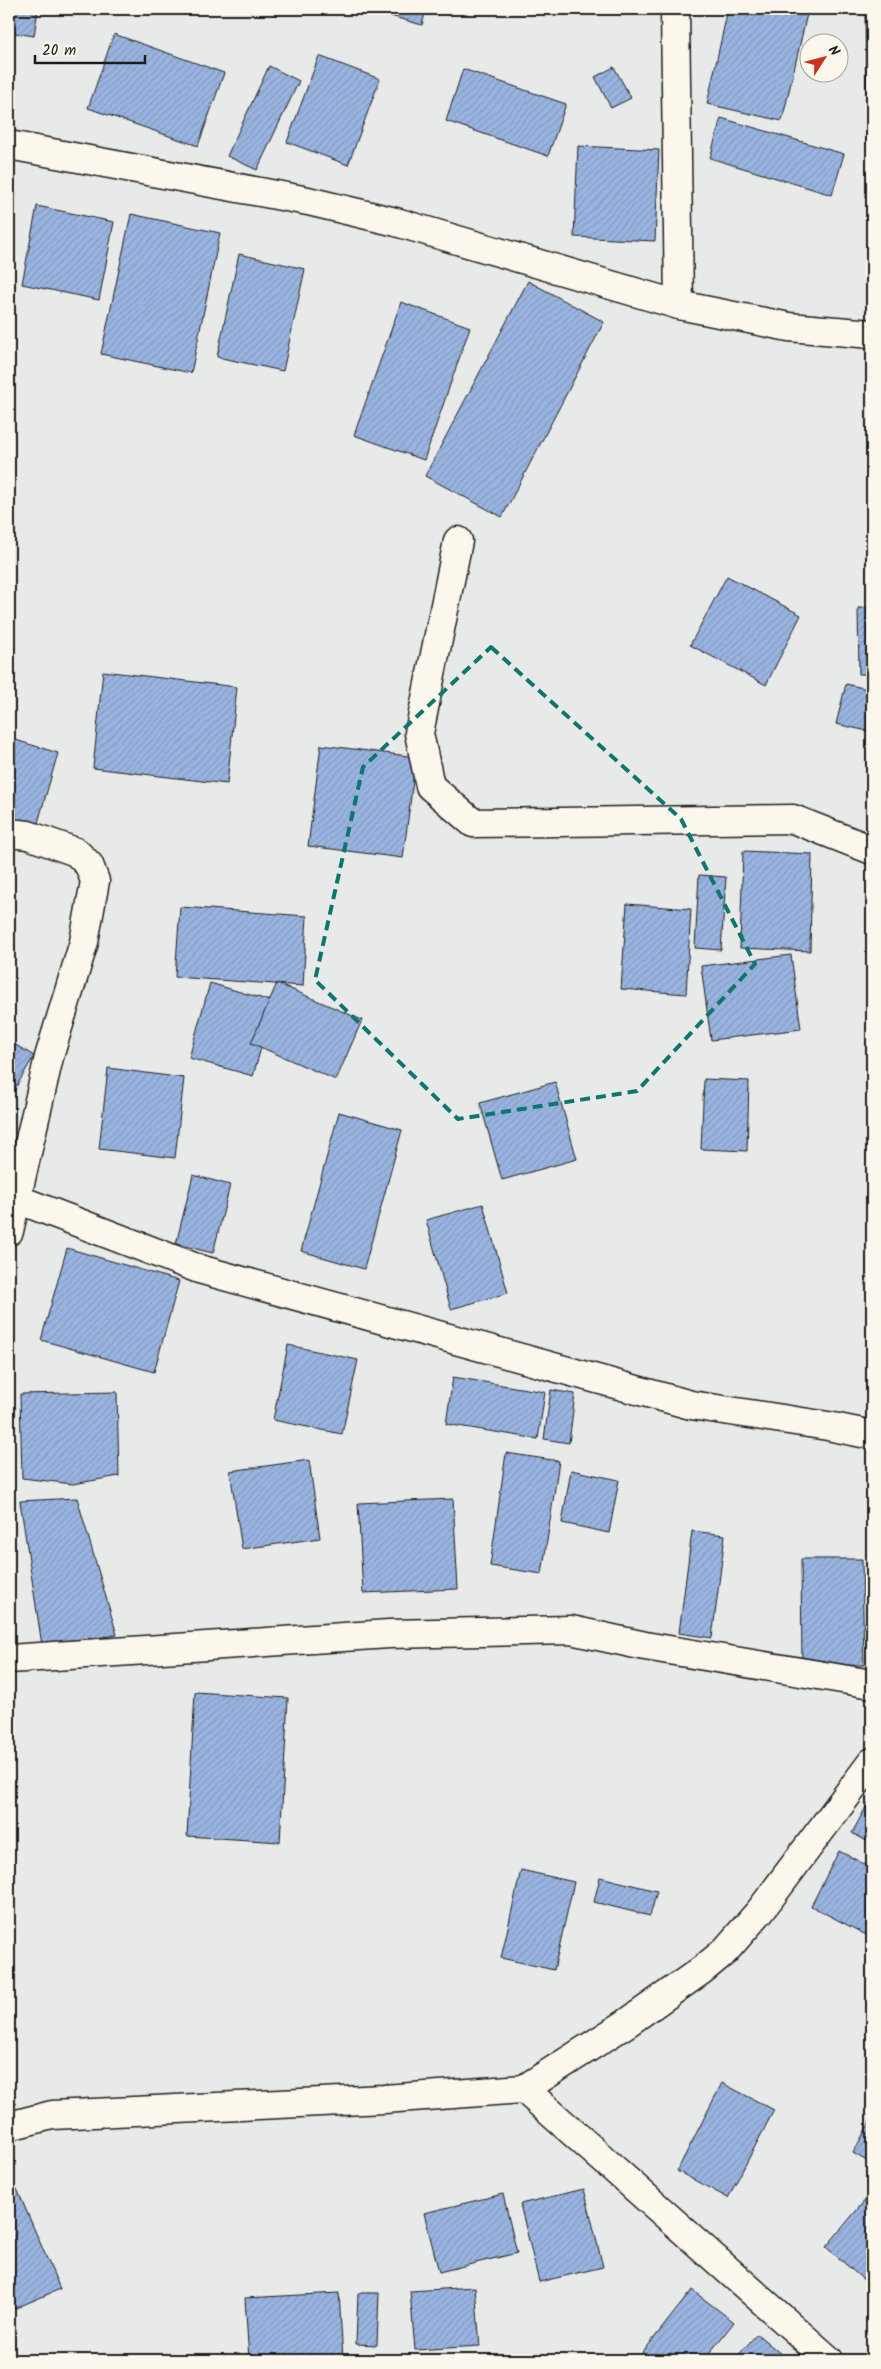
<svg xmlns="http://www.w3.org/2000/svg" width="881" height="2369" viewBox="0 0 881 2369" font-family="Kalam,sans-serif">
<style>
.building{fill:url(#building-hatch);stroke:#1c1c1c}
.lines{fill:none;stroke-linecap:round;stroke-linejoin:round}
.minor-casing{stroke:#1c1c1c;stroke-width:31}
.secondary-casing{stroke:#1c1c1c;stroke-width:31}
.minor{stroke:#fbf7ec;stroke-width:28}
.secondary{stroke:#fbf7ec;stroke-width:28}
.marked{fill:none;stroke:#0f766e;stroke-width:4;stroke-dasharray:10 6;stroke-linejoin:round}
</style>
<defs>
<pattern id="building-hatch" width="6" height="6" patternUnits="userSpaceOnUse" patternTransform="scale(1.25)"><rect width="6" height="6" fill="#9ab4e1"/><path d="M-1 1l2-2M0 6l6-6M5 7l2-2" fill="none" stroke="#849ac0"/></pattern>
</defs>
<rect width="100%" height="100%" fill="#e8eaea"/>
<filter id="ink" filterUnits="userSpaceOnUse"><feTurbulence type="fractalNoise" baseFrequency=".02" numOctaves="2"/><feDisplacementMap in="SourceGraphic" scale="10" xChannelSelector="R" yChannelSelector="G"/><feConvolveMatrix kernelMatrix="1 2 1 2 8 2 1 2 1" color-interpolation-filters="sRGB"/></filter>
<g filter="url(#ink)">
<g class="building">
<polygon points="9,9 38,9 34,36 9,32"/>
<polygon points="366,9 426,9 422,25"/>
<polygon points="728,9 783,9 807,14 782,121 707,104"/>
<polygon points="865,9 872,9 872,144 867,144"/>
<polygon points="114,34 224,73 198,146 88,108"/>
<polygon points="319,56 380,79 348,165 287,142"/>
<polygon points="269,66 299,81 257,170 227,156"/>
<polygon points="614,67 631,98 611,108 595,77"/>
<polygon points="463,69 566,104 548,156 446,121"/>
<polygon points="721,118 844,154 832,195 710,158"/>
<polygon points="578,146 659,150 655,241 574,237"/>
<polygon points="868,169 872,169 872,206 867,206"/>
<polygon points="9,193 16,194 9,252"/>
<polygon points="37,206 114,222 99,300 22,284"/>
<polygon points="131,214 220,233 191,373 101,354"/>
<polygon points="239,254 305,269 283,371 217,357"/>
<polygon points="528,281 604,322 502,517 425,476"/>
<polygon points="401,302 470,327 424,460 354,435"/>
<polygon points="727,576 801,615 766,685 690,645"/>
<polygon points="858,608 872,608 872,674 859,674"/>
<polygon points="103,671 237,687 227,784 93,768"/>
<polygon points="846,684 872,690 872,732 836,724"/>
<polygon points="9,738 58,753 37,826 9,817"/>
<polygon points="321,745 416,757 403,858 308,846"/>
<polygon points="743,851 812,854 810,951 740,948"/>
<polygon points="699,875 726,877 721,950 695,948"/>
<polygon points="627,904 691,909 686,994 621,989"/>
<polygon points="180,907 307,916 303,986 175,977"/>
<polygon points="791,955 801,1029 711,1040 701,966"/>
<polygon points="210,983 274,1002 253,1076 189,1058"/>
<polygon points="277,983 362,1020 336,1080 251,1043"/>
<polygon points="9,1041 34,1056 9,1099"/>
<polygon points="108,1068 184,1078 175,1158 99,1149"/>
<polygon points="704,1079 749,1081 747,1151 701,1149"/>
<polygon points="555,1082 577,1159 502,1180 480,1103"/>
<polygon points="339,1112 402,1130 364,1269 301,1251"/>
<polygon points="193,1175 230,1185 213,1253 176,1244"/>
<polygon points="483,1204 508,1293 451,1309 426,1220"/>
<polygon points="67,1248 179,1281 154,1372 41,1340"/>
<polygon points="288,1345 358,1360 342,1434 273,1420"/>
<polygon points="453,1377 545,1392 538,1439 446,1424"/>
<polygon points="551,1390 575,1394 569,1443 544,1439"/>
<polygon points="117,1392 119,1476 73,1484 22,1478 20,1394"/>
<polygon points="506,1453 559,1461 542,1574 490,1566"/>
<polygon points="309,1460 320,1538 242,1549 230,1471"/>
<polygon points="571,1470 619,1480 609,1533 562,1523"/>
<polygon points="77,1498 117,1635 42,1645 20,1501"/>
<polygon points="453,1499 458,1589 363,1593 358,1503"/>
<polygon points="692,1531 725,1535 712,1638 679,1633"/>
<polygon points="801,1559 862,1559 864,1665 802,1666"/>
<polygon points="195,1692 288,1698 280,1842 187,1836"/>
<polygon points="872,1796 872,1844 852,1833"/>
<polygon points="839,1851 872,1868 872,1938 811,1906"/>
<polygon points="521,1870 574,1882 554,1970 501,1958"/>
<polygon points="600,1877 657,1891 650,1916 594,1902"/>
<polygon points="722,2083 774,2110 728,2198 677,2171"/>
<polygon points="872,2118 872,2164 853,2153"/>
<polygon points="17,2189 60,2289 9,2311 9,2193"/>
<polygon points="584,2189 603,2267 539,2282 520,2204"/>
<polygon points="503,2194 517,2253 439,2272 424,2213"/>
<polygon points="867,2198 872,2203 872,2276 866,2282 826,2247"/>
<polygon points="475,2287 480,2346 415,2350 410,2291"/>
<polygon points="692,2290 734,2322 704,2360 646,2360 640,2356"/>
<polygon points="339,2293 343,2360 249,2360 245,2298"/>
<polygon points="358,2293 379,2293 377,2345 356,2344"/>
<polygon points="757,2334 788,2360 734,2360"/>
</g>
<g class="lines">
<g class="minor-casing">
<g id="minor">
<polyline points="675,9 679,305"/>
<polyline points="9,145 308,201 396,222 679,305 789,327 872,334"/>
<polyline points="458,541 419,733 430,786 473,823 793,819 872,850"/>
<polyline points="9,833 28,835 76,852 89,865 95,881 84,942 49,1057 9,1231"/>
<polyline points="17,1199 199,1269 691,1405 828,1426 872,1435"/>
<polyline points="9,1659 389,1634 571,1630 645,1646 872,1684"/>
<polyline points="524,2089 829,2360"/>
</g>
</g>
<g class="secondary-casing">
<polyline id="secondary" points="9,2126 52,2115 384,2099 524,2089 627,2023 702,1970 725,1951 760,1911 872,1762"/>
</g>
<use href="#minor" class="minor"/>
<use href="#secondary" class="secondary"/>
</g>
</g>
<path class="marked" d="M491,647L681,819L755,964L637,1091L458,1119L315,980L363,767Z"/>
<rect width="881" height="2369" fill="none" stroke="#fbf7ec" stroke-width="30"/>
<rect x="15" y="15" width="851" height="2339" fill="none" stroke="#1c1c1c" stroke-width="2" filter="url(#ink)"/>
<g transform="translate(824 58) rotate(54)"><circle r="24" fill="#fbf7ec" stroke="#a29f99"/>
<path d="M0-4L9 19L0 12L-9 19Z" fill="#c8321e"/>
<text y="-8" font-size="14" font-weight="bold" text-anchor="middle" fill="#1c1c1c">N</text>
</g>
<path d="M35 55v8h110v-8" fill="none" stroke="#1c1c1c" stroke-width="2.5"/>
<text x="42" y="55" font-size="15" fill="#1c1c1c" stroke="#fbf7ec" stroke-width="4" paint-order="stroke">20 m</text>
</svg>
